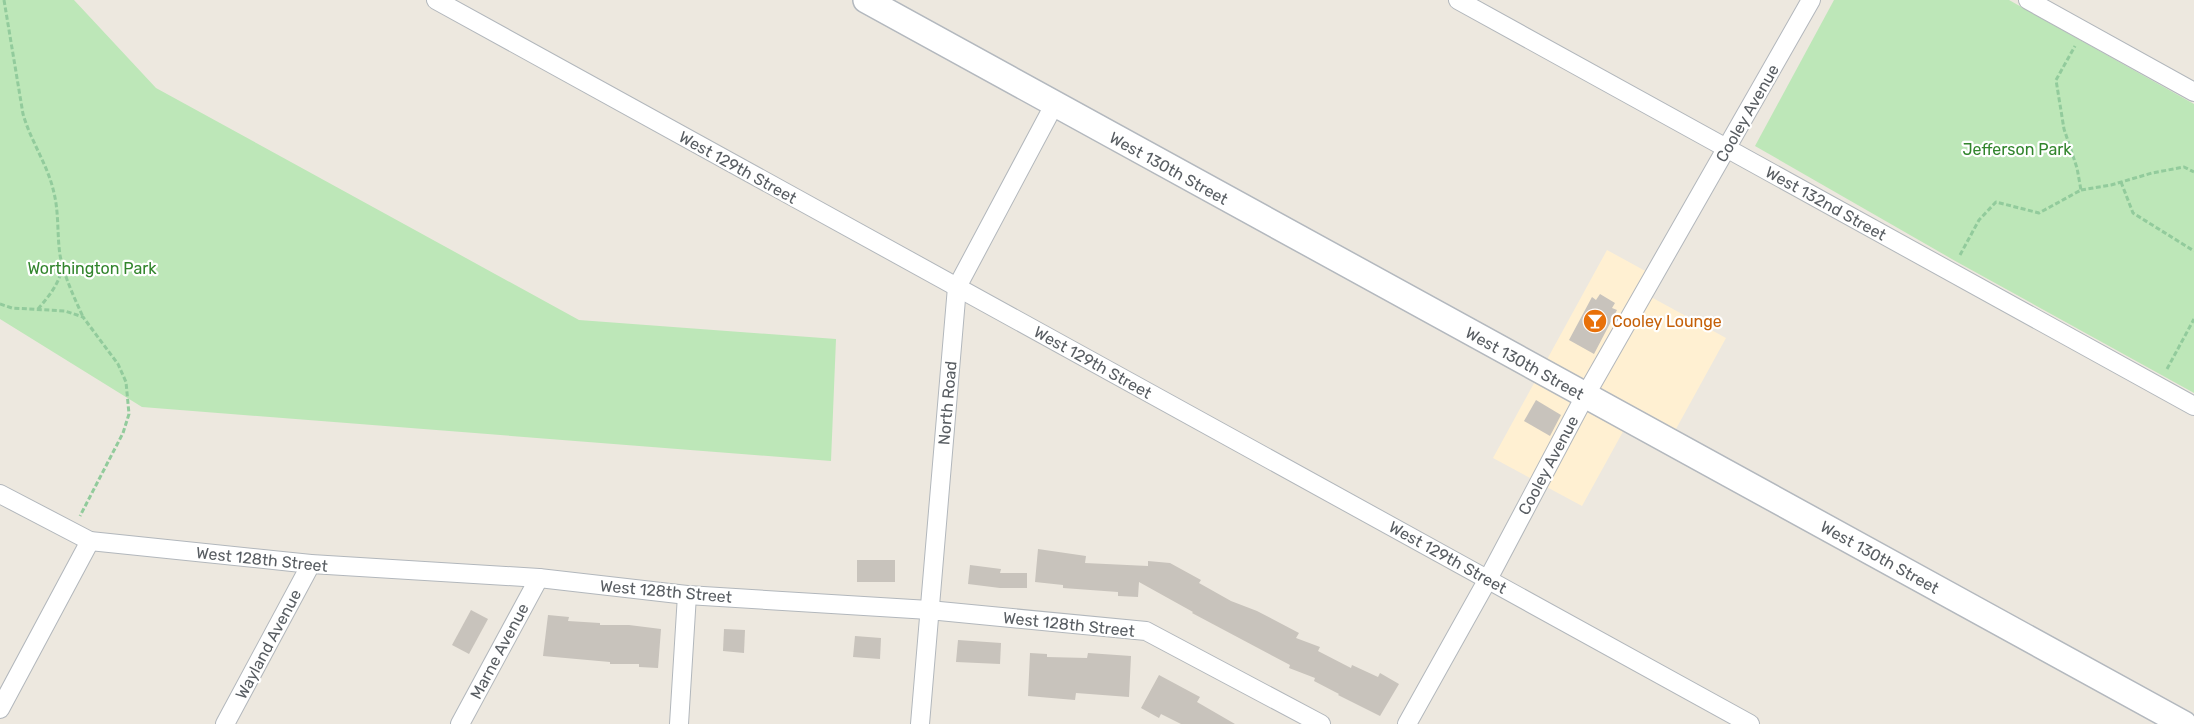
<svg xmlns="http://www.w3.org/2000/svg" width="2194" height="724" viewBox="0 0 2194 724" font-family="Rubik,sans-serif">
<style>
.commercial{fill:#fff0d2}
.green{fill:#bde7b8}
.building{fill:#c8c3bc}
.lines{fill:none;stroke-linecap:round;stroke-linejoin:round}
.street-casing{stroke:#b2b7bc;stroke-width:20}
.secondary-casing{stroke:#b3b8be;stroke-width:28}
.path{stroke:#92cb9c;stroke-width:3;stroke-dasharray:5 2.5;stroke-linecap:butt}
.street{stroke:#fff;stroke-width:18}
.secondary{stroke:#fff;stroke-width:25}
.labels{text-anchor:middle;stroke-width:4.5;stroke-linejoin:round;paint-order:stroke}
.street-label{font-size:16px;fill:#585d62;stroke:#fff}
.park-label{font-size:16px;fill:#32852d;stroke:#fff}
.food-label{font-size:16px;fill:#c56008;stroke:#fff;text-anchor:start}
</style>
<rect width="100%" height="100%" fill="#ede8df"/>
<polygon class="commercial" points="1607,250 1660,279 1651,297 1726,338 1665,449 1625,428 1582,506 1493,458"/>
<g class="green">
<polygon points="0,0 74,0 156,88 579,320 836,339 831,461 142,407 0,319"/>
<polygon points="1834,0 2009,0 2194,104 2194,393 1957,262 1755,146"/>
</g>
<g class="building">
<polygon points="1600,294 1615,303 1612,308 1617,310 1594,354 1569,340 1592,297 1596,300"/>
<polygon points="1536,400 1561,415 1550,436 1524,421"/>
<polygon points="1038,549 1086,556 1085,563 1148,566 1148,561 1170,563 1201,580 1199,583 1231,601 1257,611 1299,633 1296,638 1320,647 1318,651 1351,668 1352,665 1378,677 1380,673 1399,684 1380,716 1338,695 1339,694 1314,681 1315,678 1289,668 1290,665 1192,613 1193,612 1139,582 1138,597 1118,596 1118,592 1063,588 1063,585 1035,582"/>
<rect x="857" y="560" width="38" height="22"/>
<polygon points="970,565 1001,569 1000,573 1027,573 1027,588 1000,588 968,584"/>
<polygon points="471,610 488,619 469,654 452,645"/>
<polygon points="548,615 569,617 568,621 600,623 600,625 629,625 661,629 658,668 639,667 639,664 610,664 610,662 543,656"/>
<polygon points="724,629 745,630 744,653 723,651"/>
<polygon points="855,636 881,638 880,659 853,657"/>
<polygon points="958,640 1001,643 1000,664 956,662"/>
<polygon points="1030,653 1047,654 1047,657 1087,658 1088,653 1131,656 1129,697 1076,693 1075,700 1028,696"/>
<polygon points="1159,675 1200,697 1197,702 1235,724 1181,724 1161,714 1159,718 1141,708"/>
</g>
<g class="lines">
<g class="street-casing">
<g id="street">
<polyline points="436,0 1750,724"/>
<polyline points="1458,0 2194,406"/>
<polyline points="2028,0 2194,92"/>
<polyline points="0,494 90,541 311,564 539,578 687,595 929,610 1146,631 1321,724"/>
<polyline points="0,709 90,541"/>
<polyline points="225,724 311,564"/>
<polyline points="460,724 539,578"/>
<polyline points="679,724 687,595"/>
<polyline points="920,724 957,287 1054,105"/>
<polyline points="1407,724 1488,579 1585,396 1811,0"/>
</g>
</g>
<g class="secondary-casing">
<polyline id="secondary" points="866,0 2184,724"/>
</g>
<g class="path">
<path d="M4,0L23,114C31,142 48,165 54,193C59,213 57,235 60,255C64,276 74,297 83,317"/>
<polyline points="2121,182 2133,213 2194,251"/>
<polyline points="2081,190 2111,185 2152,173 2184,167 2194,172"/>
<polyline points="1960,255 1979,220 1996,202 2039,213 2081,190 2077,168 2064,129 2056,80 2075,46"/>
<polyline points="0,304 12,308 65,311 83,317 118,364 126,382 129,414 123,433 80,516"/>
<path d="M38,309C49,296 61,282 62,265"/>
<polyline points="2167,369 2194,319"/>
</g>
<use href="#street" class="street"/>
<use href="#secondary" class="secondary"/>
</g>
<defs>
<g id="bar-disc" transform="scale(1.25)"><circle r="9.5" fill="#e8710a" stroke="#fff"/><path d="M-6-5H6L.8 .8V4.5H3.5V6h-7V4.5H-.8V.8Z" fill="#fff"/></g>
</defs>
<g fill-rule="evenodd">
<use href="#bar-disc" x="1595" y="321"/>
</g>
<g class="labels">
<g class="street-label">
<text transform="translate(1747 113) rotate(-60)" y="6">Cooley Avenue</text>
<text transform="translate(738 167) rotate(29)" y="6">West 129th Street</text>
<text transform="translate(1169 168) rotate(29)" y="6">West 130th Street</text>
<text transform="translate(1826 203) rotate(29)" y="6">West 132nd Street</text>
<text transform="translate(1093 362) rotate(29)" y="6">West 129th Street</text>
<text transform="translate(1525 363) rotate(29)" y="6">West 130th Street</text>
<text transform="translate(947 403) rotate(-85)" y="6">North Road</text>
<text transform="translate(1548 465) rotate(-62)" y="6">Cooley Avenue</text>
<text transform="translate(1448 557) rotate(29)" y="6">West 129th Street</text>
<text transform="translate(1880 557) rotate(29)" y="6">West 130th Street</text>
<text transform="translate(262 559) rotate(6)" y="6">West 128th Street</text>
<text transform="translate(666 591) rotate(5)" y="6">West 128th Street</text>
<text transform="translate(1069 624) rotate(6)" y="6">West 128th Street</text>
<text transform="translate(268 644) rotate(-62)" y="6">Wayland Avenue</text>
<text transform="translate(499 651) rotate(-62)" y="6">Marne Avenue</text>
</g>
<g class="park-label">
<text x="2017" y="155">Jefferson Park</text>
<text x="92" y="274">Worthington Park</text>
</g>
<g class="food-label">
<text x="1612" y="327">Cooley Lounge</text>
</g>
</g>
</svg>
